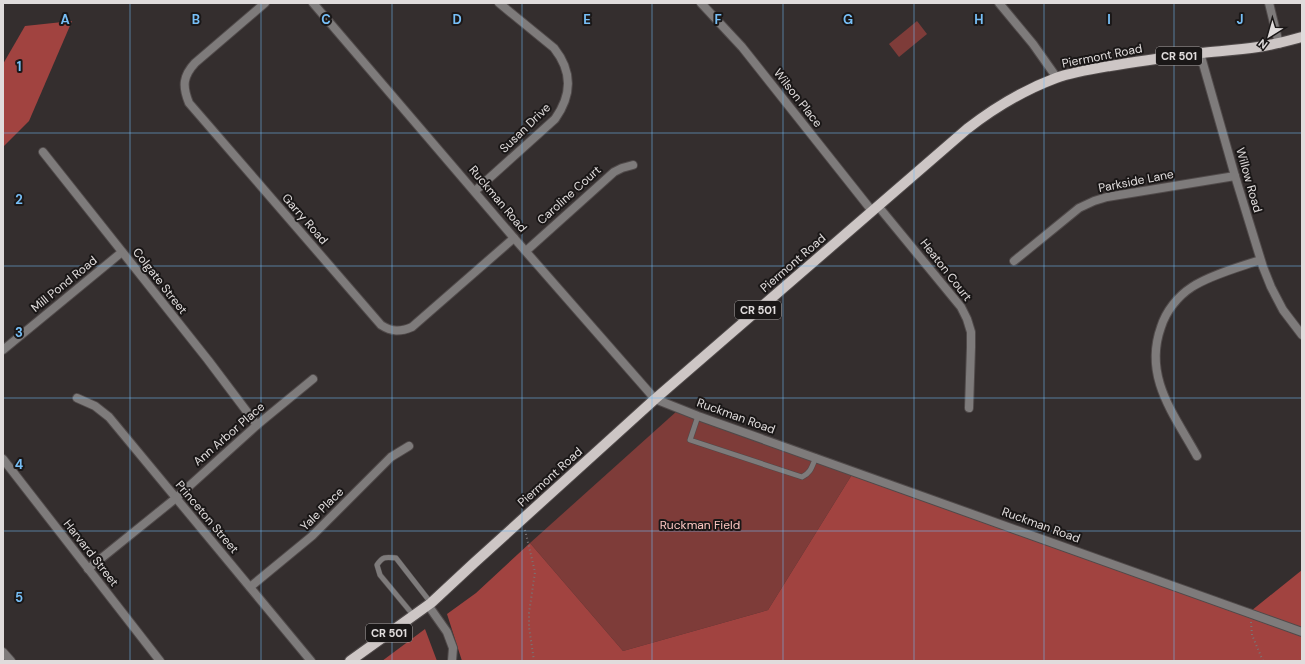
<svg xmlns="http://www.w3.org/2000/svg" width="1305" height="664" viewBox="0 0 1305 664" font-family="'DM Sans',sans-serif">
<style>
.green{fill:#7e3c39}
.forest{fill:#a14340}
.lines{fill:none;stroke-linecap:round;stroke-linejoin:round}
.lane-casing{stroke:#504a4a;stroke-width:6}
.street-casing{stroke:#504a4a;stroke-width:10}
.primary-casing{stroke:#504a4a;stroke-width:12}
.path{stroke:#797474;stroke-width:2;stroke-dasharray:1 3;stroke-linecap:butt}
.lane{stroke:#7e7b7b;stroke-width:5}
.street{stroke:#7e7b7b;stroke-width:8}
.primary{stroke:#cdc6c5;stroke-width:10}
.grid{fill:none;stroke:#77bff7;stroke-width:1;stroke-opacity:0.55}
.labels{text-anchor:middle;stroke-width:4;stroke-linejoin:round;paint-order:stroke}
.shield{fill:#1a1717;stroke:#a5a1a1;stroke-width:1}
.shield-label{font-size:11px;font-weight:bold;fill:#e0dcdc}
.street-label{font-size:12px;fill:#e0dcdc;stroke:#1a1717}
.park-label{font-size:12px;fill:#fbc5c0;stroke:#1a1717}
.grid-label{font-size:13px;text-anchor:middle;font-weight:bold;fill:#77bff7;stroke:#1a1717;stroke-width:4;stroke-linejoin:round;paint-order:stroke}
</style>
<rect width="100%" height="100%" fill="#342e2e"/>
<g class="green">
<polygon points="917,21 927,34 899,57 889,44"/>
<polygon points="677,411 853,473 768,610 623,651 530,543"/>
</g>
<g class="forest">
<polygon points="72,21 29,121 3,147 3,64 25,26"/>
<polygon points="853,473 1251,611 1302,570 1302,661 462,661 447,614 476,593 530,543 623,651 768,610"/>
<polygon points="425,629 437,661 382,661"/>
</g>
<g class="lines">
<g class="lane-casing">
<g id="lane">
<path d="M698,416L690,440L802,477C811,473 812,466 816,457"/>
<path d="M414,616L380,575L377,565C383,556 386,557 396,558L431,603"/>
</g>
</g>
<g class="street-casing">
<g id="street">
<path d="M265,3L195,63C183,76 182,86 189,103L381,325C392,332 400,332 412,327L514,238"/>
<polyline points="313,3 514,238 655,399 698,416 1302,632"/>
<polyline points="701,3 742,47 872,211"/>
<polyline points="999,3 1033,44 1057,78"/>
<polyline points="1269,3 1279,44"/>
<polyline points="1200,53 1235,176 1263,267 1271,287 1283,310 1302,335"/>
<polyline points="43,152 208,360 257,425"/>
<path d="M475,191L555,119C572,95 573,72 554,48L499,3"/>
<polyline points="878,206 961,307 967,319 971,332 971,347 969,408"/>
<polyline points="526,251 614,172 622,168 633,165"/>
<polyline points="1014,261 1079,208 1094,201 1107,197 1235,176"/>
<polyline points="3,350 122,252"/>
<polyline points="77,398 95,406 109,417 311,661"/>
<path d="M1197,456C1174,414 1143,377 1161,327C1166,311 1178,296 1192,287C1210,275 1240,267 1260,260"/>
<polyline points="3,459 160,661"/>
<polyline points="88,569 176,498 257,425 313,379"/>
<polyline points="250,587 312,536 391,457 409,446"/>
<polyline points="428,605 447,632 453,648 452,661"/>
<polyline points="3,652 11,661"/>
</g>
</g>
<g class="primary-casing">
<path id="primary" d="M350,661L431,603L474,563L655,399L967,129C994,108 1024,90 1056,78C1073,72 1092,69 1110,66C1140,61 1170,57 1200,53C1219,51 1239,50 1258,47C1273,45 1287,41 1302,37"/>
</g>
<g class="path">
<polyline points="525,530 535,572 529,613 529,627 534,661"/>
<polyline points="1251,622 1252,635 1263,661"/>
</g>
<use href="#lane" class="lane"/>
<use href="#street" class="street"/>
<use href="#primary" class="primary"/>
</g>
<path class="grid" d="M130,3V661M261,3V661M392,3V661M522,3V661M652,3V661M783,3V661M914,3V661M1044,3V661M1174,3V661M3,133H1302M3,266H1302M3,398H1302M3,531H1302"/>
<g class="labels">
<g class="shield">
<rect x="1156" y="47" width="46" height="18" rx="3"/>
<rect x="735" y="301" width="46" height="18" rx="3"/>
<rect x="366" y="624" width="46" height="18" rx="3"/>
</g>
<g class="shield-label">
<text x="1179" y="60">CR 501</text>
<text x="758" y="314">CR 501</text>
<text x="389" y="637">CR 501</text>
</g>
<g class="street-label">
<text transform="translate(1102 56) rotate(-11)" y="4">Piermont Road</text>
<text transform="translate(798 98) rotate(52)" y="4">Wilson Place</text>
<text transform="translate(525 128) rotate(-44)" y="4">Susan Drive</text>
<text transform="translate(1249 180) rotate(74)" y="4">Willow Road</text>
<text transform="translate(1136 181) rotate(-11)" y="4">Parkside Lane</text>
<text transform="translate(569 195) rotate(-42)" y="4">Caroline Court</text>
<text transform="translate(498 199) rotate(50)" y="4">Ruckman Road</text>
<text transform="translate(305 219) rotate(49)" y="4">Garry Road</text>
<text transform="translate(793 263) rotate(-41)" y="4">Piermont Road</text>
<text transform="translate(946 270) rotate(52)" y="4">Heaton Court</text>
<text transform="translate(160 281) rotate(52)" y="4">Colgate Street</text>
<text transform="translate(64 284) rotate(-39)" y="4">Mill Pond Road</text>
<text transform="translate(736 416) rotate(20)" y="4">Ruckman Road</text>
<text transform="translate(229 434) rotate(-41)" y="4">Ann Arbor Place</text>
<text transform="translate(550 477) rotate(-42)" y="4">Piermont Road</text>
<text transform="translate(322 509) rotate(-45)" y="4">Yale Place</text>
<text transform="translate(207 517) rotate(50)" y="4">Princeton Street</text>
<text transform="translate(1041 525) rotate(20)" y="4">Ruckman Road</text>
<text transform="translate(91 553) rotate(52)" y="4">Harvard Street</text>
</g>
<g class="park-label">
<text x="700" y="529">Ruckman Field</text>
</g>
</g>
<g class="grid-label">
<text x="65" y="24">A</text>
<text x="196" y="24">B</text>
<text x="326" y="24">C</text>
<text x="457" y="24">D</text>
<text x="587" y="24">E</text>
<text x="718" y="24">F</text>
<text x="848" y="24">G</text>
<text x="979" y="24">H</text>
<text x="1109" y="24">I</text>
<text x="1240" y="24">J</text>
<text x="19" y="71">1</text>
<text x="19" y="204">2</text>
<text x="19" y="337">3</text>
<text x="19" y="469">4</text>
<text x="19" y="602">5</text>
</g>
<rect width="1305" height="664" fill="none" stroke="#e0dcdc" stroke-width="8"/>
<g transform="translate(1269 36) rotate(217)" stroke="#1a1717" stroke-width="3" paint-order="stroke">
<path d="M0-3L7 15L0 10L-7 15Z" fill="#e0dcdc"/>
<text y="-6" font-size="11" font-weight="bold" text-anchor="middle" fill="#e0dcdc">N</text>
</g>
</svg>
